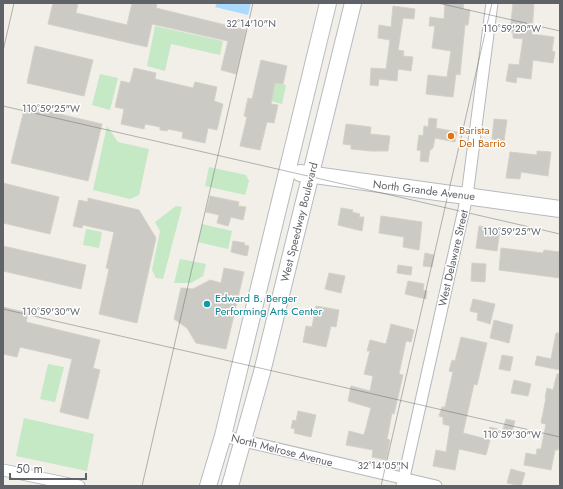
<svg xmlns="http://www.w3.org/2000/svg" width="563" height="489" viewBox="0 0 563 489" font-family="Jost,sans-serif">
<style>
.green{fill:#c5e8c5}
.water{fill:#aadaff}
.building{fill:#cccac5;stroke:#d6d1c6}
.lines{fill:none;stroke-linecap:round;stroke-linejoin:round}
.street-casing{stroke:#b5b8bc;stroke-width:13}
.secondary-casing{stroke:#b6babf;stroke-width:18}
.street{stroke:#fff;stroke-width:11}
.secondary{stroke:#fff;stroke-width:16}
.ticks{fill:none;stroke:#5f6368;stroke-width:1;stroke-opacity:0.45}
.food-dot{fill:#e8710a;stroke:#fff;stroke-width:1.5}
.culture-dot{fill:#0f9aa8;stroke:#fff;stroke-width:1.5}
.labels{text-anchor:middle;stroke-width:3;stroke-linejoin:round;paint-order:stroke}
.food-label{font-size:11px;fill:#c56008;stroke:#fff;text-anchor:start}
.street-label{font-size:11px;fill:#5f6368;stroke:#fff}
.culture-label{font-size:11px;fill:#0d838f;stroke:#fff;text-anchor:start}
.ticks-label{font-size:10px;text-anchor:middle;fill:#5f6368;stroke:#fff;stroke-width:3;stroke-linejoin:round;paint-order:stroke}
</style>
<rect width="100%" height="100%" fill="#f1efe8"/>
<g class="green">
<polygon points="155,26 223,41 220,55 171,44 165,71 147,66"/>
<polygon points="100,74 118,78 110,110 92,105"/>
<polygon points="275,83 286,85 282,104 271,101"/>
<polygon points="107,126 118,142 149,149 139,195 130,199 93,190"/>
<polygon points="209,167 246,175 249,181 245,195 205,186"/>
<polygon points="176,206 182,207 163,279 156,278 152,270 160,231 155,222"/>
<polygon points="202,224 232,231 228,249 198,242"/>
<polygon points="86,229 102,232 99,248 83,245"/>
<polygon points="180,259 206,264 203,276 191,283 174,283"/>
<polygon points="48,364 64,367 55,402 40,399"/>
<polygon points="24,418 94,434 87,471 16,456"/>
</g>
<polygon class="water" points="217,3 251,3 248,15 215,7"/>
<g class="building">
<polygon points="53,3 78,3 76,13 127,25 132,3 157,3 156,8 246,30 236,74 221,70 228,41 152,24 147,47 48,24"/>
<polygon points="445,3 464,3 463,9 470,10 468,25 465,25 460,75 456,74 453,97 426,94 428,75 447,77 451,51 432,48 435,26 429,26 430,17 444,19"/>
<polygon points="513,3 534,3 532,34 554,37 552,51 555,52 553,63 533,60 531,79 517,77 516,83 506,81 509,64 519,65 523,39 513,38 513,32 510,32"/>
<polygon points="393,6 415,9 414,19 403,18 398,50 404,51 403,56 413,57 411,71 398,69 397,81 379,79 378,86 370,85 371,68 386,69 390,40 378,38 379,25 391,27"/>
<polygon points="35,46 93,60 84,96 27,83"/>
<polygon points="261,60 287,66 283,84 275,83 271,104 278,105 274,123 267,122 260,150 240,146 247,117 244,116 248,98 252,99"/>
<polygon points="134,68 156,73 155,79 193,88 195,82 217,87 214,101 223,104 217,130 208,128 205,143 182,138 183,132 168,129 167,131 160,130 160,127 145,124 144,129 121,124 124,109 115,107 121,81 130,83"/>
<polygon points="25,106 102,124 88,181 11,163"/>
<polygon points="429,118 437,119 436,128 457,132 455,142 435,138 433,148 430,150 428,162 420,161 421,151 417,150 419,135 423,136 424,126 428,127"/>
<polygon points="494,119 507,120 504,141 492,139"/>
<polygon points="346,124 371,127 370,134 390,136 388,151 371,151 351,149 351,145 343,144"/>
<polygon points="537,151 551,152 548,176 521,172 520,179 506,178 510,152 537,155"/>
<polygon points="3,183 59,197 50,234 3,223"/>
<polygon points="210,196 239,202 238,206 246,207 243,220 231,217 228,226 217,223 219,215 206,212"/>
<polygon points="88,198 139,210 156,238 137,323 99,314 109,269 106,268 114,232 83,225 82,228 73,226 79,200 88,202"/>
<polygon points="341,208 353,210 352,212 360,214 359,217 364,217 362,231 338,225"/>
<polygon points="381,216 422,222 419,250 403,247 404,237 379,233"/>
<polygon points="479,226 500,229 497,251 476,248"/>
<polygon points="233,241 245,243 244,245 249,246 247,256 231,252"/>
<polygon points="3,246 86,265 81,289 3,271"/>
<polygon points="501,248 543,253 544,250 560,252 560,278 499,270"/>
<polygon points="425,253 434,255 432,267 423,266"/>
<polygon points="472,263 486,264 485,282 471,281"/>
<polygon points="398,265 412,267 411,275 397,273"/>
<polygon points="224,268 244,272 226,349 196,343 187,328 174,319 181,288 193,289 210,280 221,283"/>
<polygon points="329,273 345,276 341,293 325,289"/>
<polygon points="408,281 424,284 423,290 427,291 426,299 405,294"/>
<polygon points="473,299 495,304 490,324 477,320 478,313 470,311"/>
<polygon points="316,306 339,310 336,327 331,326 326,347 303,342 306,326 312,327"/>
<polygon points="3,307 28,313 26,322 100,340 93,368 100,370 88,419 60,412 72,359 20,347 17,357 3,354"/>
<polygon points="494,320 513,325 509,343 490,338"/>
<polygon points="391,324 414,330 411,342 406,341 399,374 403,375 394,414 392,413 387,439 390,440 386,460 372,457 373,450 346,445 349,431 364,435 371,408 348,401 351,386 370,391 373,376 364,374 370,351 367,351 370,340 386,344"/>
<polygon points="556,333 560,333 560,370 535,365 537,356 551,359"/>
<polygon points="461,337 487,343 477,385 474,384 463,433 490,440 486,455 459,449 455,470 433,466 436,450 446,452 450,426 443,424 443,417 439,416 442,407 445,407 453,372 449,371 452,360 455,361"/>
<polygon points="502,355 513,357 510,371 499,369"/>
<polygon points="557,374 560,374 560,442 558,450 555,450 551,470 524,465 526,453 536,455 537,449 541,449 546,424 541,423 546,398 545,398 547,388 553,390"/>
<polygon points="514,380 531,384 528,396 511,393"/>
<polygon points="298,411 316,415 311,437 294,433 295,429 291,428 293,420 296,421"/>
<polygon points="506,419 515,421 512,432 503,429"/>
<polygon points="490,427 498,429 496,437 488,435"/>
<polygon points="511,469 525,473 521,486 507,483"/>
</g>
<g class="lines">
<g class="street-casing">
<g id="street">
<polyline points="223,436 436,486"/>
<polyline points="3,470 79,486"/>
<polyline points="402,486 467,196 492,3"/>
</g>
</g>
<g class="secondary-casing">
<g id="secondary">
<polyline points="300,173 560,209"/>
<polyline points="208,486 223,436 328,3"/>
<polyline points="230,486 262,372 353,3"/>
</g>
</g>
<use href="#street" class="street"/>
<use href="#secondary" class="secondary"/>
</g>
<path class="ticks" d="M438,3L560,31M3,51L14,3M3,106L560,234M3,309L560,437M142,486L253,3M381,486L492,3"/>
<circle class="food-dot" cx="451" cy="136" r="4"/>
<circle class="culture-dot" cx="207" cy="304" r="4"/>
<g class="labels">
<g class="food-label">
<text x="459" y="134">Barista<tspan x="459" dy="13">Del Barrio</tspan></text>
</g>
<g class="street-label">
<text transform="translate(424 190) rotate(7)" y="4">North Grande Avenue</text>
<text transform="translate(299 222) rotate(-76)" y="4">West Speedway Boulevard</text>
<text transform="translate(453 258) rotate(-77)" y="4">West Delaware Street</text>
<text transform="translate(282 450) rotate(14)" y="4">North Melrose Avenue</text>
</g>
<g class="culture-label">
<text x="215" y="302">Edward B. Berger<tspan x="215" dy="13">Performing Arts Center</tspan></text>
</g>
</g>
<g class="ticks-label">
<text x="251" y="27">32°14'10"N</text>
<text x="512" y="32">110°59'20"W</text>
<text x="51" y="112">110°59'25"W</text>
<text x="512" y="235">110°59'25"W</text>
<text x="51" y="315">110°59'30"W</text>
<text x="512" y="438">110°59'30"W</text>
<text x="383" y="469">32°14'05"N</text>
</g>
<rect width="563" height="489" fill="none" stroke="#5f6368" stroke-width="8"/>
<path d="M10 473v6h76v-6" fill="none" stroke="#5f6368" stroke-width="2"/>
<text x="16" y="473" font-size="12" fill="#5f6368" stroke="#ffffff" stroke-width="3" paint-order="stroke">50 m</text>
</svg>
